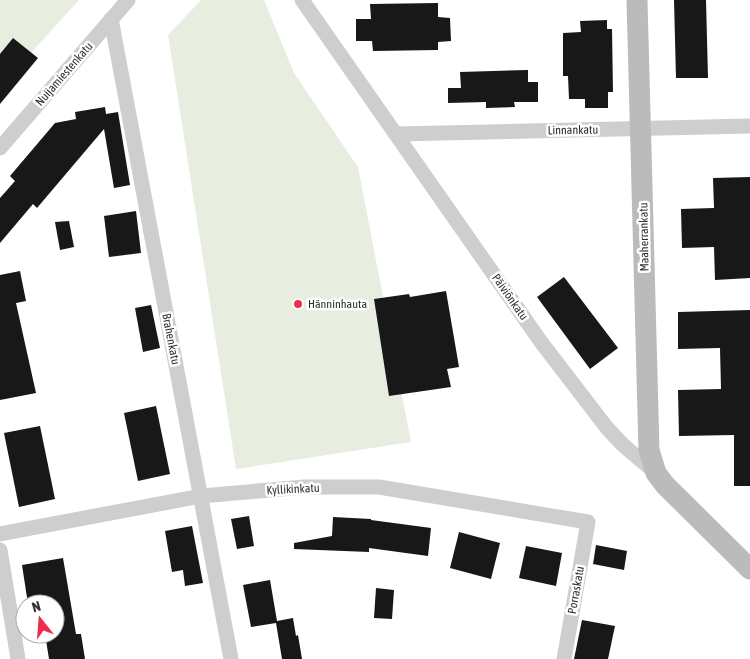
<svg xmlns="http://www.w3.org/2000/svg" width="750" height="659" viewBox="0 0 750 659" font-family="'Asap Condensed',sans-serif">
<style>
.green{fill:#e8eedf}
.building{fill:#181818}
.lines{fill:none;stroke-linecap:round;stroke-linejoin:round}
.minor{stroke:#cecece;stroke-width:15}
.secondary{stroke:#bbb;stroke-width:21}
.poi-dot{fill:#ee2d48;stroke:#fff;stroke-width:2}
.labels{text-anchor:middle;stroke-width:5;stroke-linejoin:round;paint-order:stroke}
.street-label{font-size:12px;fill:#313131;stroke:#fff}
.poi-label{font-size:12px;fill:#313131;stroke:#fff;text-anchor:start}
</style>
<rect width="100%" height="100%" fill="#fff"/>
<g class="green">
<polygon points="0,0 79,0 0,87"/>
<polygon points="201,0 264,0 294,73 358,167 411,442 236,469 168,35"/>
</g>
<g class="building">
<polygon points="674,0 706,0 708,78 676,78"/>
<polygon points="438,3 438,17 450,18 451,41 438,42 438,50 373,51 372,41 356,41 356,19 371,19 370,4"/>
<polygon points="607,20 607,29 612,29 613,92 608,92 608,108 585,108 585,99 569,99 568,76 563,76 563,33 581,32 580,21"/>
<polygon points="13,38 38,58 0,104 0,54"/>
<polygon points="528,70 528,82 538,82 538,102 514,102 515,107 486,108 486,102 448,103 448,88 461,88 460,72"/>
<polygon points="105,107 106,114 118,112 130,185 114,188 104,129 37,208 33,204 0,243 0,198 15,181 10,176 55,123 76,119 75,112"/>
<polygon points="750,177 750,278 715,280 714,247 682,248 681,209 714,208 713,178"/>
<polygon points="136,211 141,253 109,257 104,216"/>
<polygon points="69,221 74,247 60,250 55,222"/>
<polygon points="20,271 26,301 16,303 36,393 0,400 0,275"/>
<polygon points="564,277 618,348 590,369 537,297"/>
<polygon points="446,291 459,367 447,369 451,387 389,396 374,299 409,294 410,297"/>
<polygon points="151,305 160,348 143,352 135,308"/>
<polygon points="750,310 750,486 734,486 734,435 679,436 678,390 721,389 720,348 678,349 678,312"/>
<polygon points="156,406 170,474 138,481 124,413"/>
<polygon points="40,426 55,499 19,507 4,433"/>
<polygon points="249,516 254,546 237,549 231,519"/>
<polygon points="333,517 371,519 371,520 431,528 428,556 369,548 369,552 294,549 294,543 332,536"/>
<polygon points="192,526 203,583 185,586 183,570 172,572 165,531"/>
<polygon points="459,532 500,543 491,579 450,568"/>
<polygon points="596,545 627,551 624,570 593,564"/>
<polygon points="526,546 562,553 556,586 519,578"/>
<polygon points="63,558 76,634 81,634 85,659 49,659 45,634 55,634 55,604 28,604 22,565"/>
<polygon points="270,580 277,621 293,618 296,636 298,635 302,659 282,659 276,623 251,627 243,585"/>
<polygon points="376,588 394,590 392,619 374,618"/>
<polygon points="582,620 615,626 608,659 574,659"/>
</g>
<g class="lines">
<g class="minor">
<polyline points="302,0 541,342 607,428 623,445 656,473"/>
<polyline points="111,19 231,659"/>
<polyline points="397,134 750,126"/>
<polyline points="0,148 128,0"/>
<polyline points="0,534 201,496 304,487 379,487 588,522 564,659"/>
<polyline points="0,550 18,659"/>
</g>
<polyline class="secondary" points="637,0 649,450 656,473 665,485 750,569"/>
</g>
<circle class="poi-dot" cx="298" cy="304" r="5"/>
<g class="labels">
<g class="street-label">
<text transform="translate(64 74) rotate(-49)" y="4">Nuijamiestenkatu</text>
<text transform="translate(573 130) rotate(-1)" y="4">Linnankatu</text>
<text transform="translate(644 237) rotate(-91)" y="4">Maaherrankatu</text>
<text transform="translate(510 297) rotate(55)" y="4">Päiviönkatu</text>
<text transform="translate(171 339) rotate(79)" y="4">Brahenkatu</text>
<text transform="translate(293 489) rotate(-3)" y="4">Kyllikinkatu</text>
<text transform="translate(576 590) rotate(-80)" y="4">Porraskatu</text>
</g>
<g class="poi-label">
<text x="308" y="308">Hänninhauta</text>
</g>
</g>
<g transform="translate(40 619) rotate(343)"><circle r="24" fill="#ffffff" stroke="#adadad"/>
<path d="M0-4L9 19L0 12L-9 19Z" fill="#ee2d48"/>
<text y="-8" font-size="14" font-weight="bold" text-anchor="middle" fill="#313131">N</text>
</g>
</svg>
